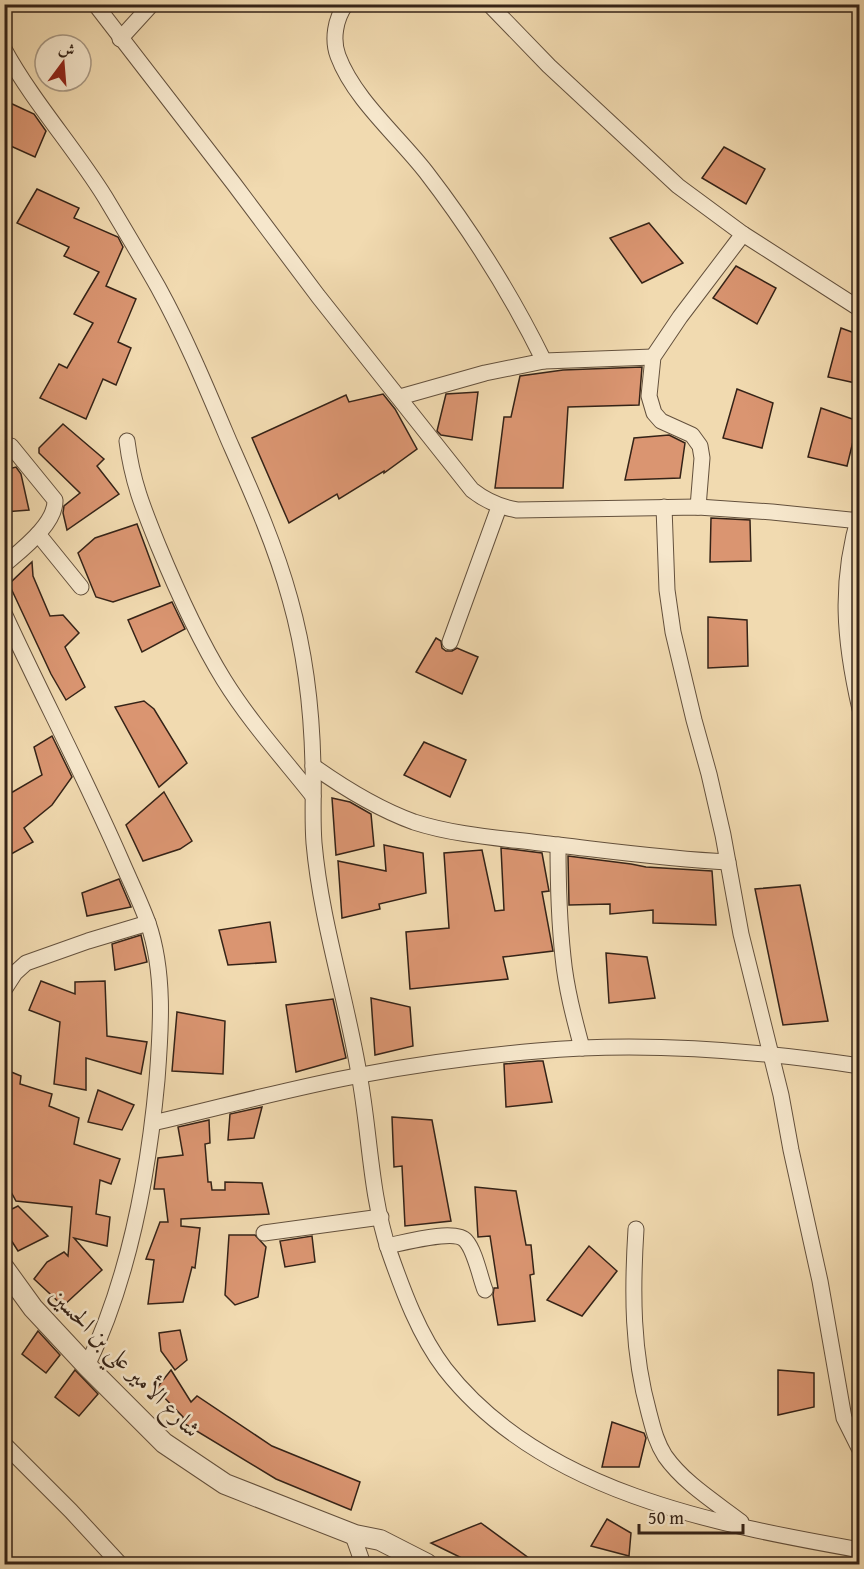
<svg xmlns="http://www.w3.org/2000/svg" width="864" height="1569" viewBox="0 0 864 1569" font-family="'Gentium Book Plus',Amiri,serif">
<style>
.building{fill:#da9571;stroke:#352317;stroke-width:1.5}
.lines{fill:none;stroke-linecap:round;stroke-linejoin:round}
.minor-casing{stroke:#64513d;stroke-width:17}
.tertiary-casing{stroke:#64513d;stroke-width:22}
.minor{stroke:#f6e7cc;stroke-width:15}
.tertiary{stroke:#f6e7cc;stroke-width:20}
.labels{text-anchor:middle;stroke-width:5;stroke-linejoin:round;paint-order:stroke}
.street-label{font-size:24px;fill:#352317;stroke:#f6e7cc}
</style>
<rect width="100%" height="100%" fill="#f1dab0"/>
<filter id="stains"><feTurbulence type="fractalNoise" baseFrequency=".00333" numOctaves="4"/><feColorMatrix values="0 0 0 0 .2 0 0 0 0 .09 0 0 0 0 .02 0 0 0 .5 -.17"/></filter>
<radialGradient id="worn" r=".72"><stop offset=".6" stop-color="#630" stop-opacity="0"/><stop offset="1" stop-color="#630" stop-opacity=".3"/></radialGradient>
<g class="building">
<polygon points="8,102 34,114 46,131 35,157 4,143 4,109"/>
<polygon points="724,147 765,169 746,204 702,178"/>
<polygon points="37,189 79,208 74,218 118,237 123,247 106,286 136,299 118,342 131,348 116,385 103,379 86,419 40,398 59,364 67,368 93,323 74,314 99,272 64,256 69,247 17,223"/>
<polygon points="649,223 683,263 642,283 610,238"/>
<polygon points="736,266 776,288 757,324 713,298"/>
<polygon points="841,328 860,335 860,384 828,377"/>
<polygon points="642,367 639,405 568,407 563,488 495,488 504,417 511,417 520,376 563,370"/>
<polygon points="737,389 773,403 762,448 723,438"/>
<polygon points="478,392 472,440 441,435 437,431 446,394"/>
<polygon points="383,394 395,409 417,449 384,473 384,471 339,499 337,494 289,523 252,438 346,395 349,402"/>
<polygon points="821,408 858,421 847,466 808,457"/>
<polygon points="63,424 104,459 97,466 119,494 67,530 63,513 64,506 80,493 39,453 39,448"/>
<polygon points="669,435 685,443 680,478 625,480 634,438"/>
<polygon points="16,467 21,474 29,510 4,512 4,470"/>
<polygon points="711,518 750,520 751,561 710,562"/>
<polygon points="137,524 160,586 113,602 96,597 78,553 95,538"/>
<polygon points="32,562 33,576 50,616 63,615 79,633 65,647 85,687 66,700 51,674 9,584"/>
<polygon points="172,602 185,629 142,652 128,620"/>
<polygon points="708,617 747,620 748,666 708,668"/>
<polygon points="436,638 441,641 442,648 446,651 452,651 457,648 478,657 462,694 416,672"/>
<polygon points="144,701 154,709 187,763 159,787 115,707"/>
<polygon points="52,736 72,777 52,805 24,828 33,842 4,858 4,797 42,775 34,747"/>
<polygon points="424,742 466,760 450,797 404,775"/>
<polygon points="164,792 192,841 180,849 143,861 126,825"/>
<polygon points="332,798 350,802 371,814 374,846 336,855"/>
<polygon points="384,845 423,853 426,893 379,904 380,909 342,918 338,861 386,871"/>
<polygon points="501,848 542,853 549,891 542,892 553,951 503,957 508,979 410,989 406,932 449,928 444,853 482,850 495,911 504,910"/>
<polygon points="568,856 631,864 646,867 712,871 716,925 653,923 653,910 610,914 610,904 569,905"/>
<polygon points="119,879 131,907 87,916 82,893"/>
<polygon points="800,885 828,1021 783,1025 755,889"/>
<polygon points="270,922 276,962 228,965 219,930"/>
<polygon points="141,935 147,962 115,970 112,944"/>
<polygon points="606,953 647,957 655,998 609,1003"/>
<polygon points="41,981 75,994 75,982 105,981 107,1036 147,1042 141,1074 86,1058 86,1090 54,1084 60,1022 29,1010"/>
<polygon points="371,998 410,1007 413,1046 375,1055"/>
<polygon points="333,999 346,1058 296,1072 286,1005"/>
<polygon points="177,1012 225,1021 223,1074 172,1071"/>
<polygon points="538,1061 543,1061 552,1102 506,1107 504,1064"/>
<polygon points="4,1069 21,1076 20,1084 52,1094 49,1106 79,1118 74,1144 120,1159 111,1184 100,1180 96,1214 110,1217 107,1246 74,1238 102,1270 63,1306 34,1279 47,1262 64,1252 68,1256 72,1207 16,1201 4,1179"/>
<polygon points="98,1090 134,1105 122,1130 88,1122"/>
<polygon points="262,1107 254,1138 228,1140 230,1114"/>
<polygon points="392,1117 432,1120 451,1221 405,1226 402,1166 394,1167"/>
<polygon points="209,1120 210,1143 205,1144 208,1182 211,1182 212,1190 225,1190 225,1182 262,1183 269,1214 181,1219 181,1226 200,1228 195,1268 192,1267 183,1302 148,1304 154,1260 146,1259 160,1222 168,1222 164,1189 154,1189 158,1158 183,1155 178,1127"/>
<polygon points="475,1187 516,1191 526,1245 531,1245 534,1274 530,1275 535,1321 498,1325 493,1295 494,1288 498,1288 490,1236 478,1237"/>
<polygon points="18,1206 48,1236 18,1251 4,1229 4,1213"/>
<polygon points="229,1235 255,1235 266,1247 258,1297 235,1305 225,1295"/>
<polygon points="312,1236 315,1262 285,1267 280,1241"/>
<polygon points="589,1246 617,1271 582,1316 547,1300"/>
<polygon points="180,1330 187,1360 175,1370 161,1351 159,1333"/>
<polygon points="38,1331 60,1355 46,1373 22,1354"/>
<polygon points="75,1370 98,1394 79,1416 55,1397"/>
<polygon points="171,1370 191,1402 197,1396 272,1446 360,1482 351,1510 276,1479 185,1424 183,1417 156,1389"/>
<polygon points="778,1370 814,1373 814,1407 778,1415"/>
<polygon points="612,1422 644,1433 646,1438 639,1467 602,1467"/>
<polygon points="607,1519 631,1533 629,1556 591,1546"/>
<polygon points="481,1523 537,1564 474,1564 431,1543"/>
</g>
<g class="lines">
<g class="minor-casing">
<g id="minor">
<path d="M95,4L234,184L318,296L472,490C486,501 499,507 517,510L698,507L772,512L860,521"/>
<path d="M346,4C335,19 332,40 338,56C354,99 398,136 426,172C473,233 510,292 544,361"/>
<polyline points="489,4 549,66 678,186 743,234 860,309"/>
<polyline points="4,5 5,4"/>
<polyline points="120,39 152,4"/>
<path d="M4,49C33,102 74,147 105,197C123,227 141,257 158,287C185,336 207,389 229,441C252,493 275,544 290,599C305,652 312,712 313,767C314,792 312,817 314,843C321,922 346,996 359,1074C370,1132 370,1194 389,1251C403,1291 419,1335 445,1369C541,1492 715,1524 860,1550"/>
<polyline points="400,397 485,373 544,361 653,357"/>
<path d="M127,441C132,481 143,508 158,545C177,591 198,638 224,680C250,722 283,758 313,796"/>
<polyline points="664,507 667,590 673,632 694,720 709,774 723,835 741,934 781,1095 791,1150 820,1281 844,1418 860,1450"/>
<polyline points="698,507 702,458 700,446 692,435 661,421 654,413 649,396 653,357 680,317 743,234"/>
<path d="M860,513C839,582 844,640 860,709"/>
<polyline points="38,534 81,587"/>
<path d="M4,565C21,550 56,524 55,500L11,446"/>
<path d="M4,613C42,696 85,777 121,860C130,881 140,901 148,923C165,972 161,1029 157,1080C148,1177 129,1279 87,1366"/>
<polyline points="450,642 499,507"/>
<path d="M313,766C344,788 378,809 414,822C454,835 499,838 540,843C603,850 665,859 728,862"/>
<path d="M558,845C558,882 559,920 563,957C566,988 574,1018 582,1048"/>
<polyline points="4,990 15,973 26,963 88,941 148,923"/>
<path d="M153,1123C222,1107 291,1088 361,1075C419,1064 479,1056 537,1051C644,1041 754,1050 860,1066"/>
<path d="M636,1229C632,1292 632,1352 649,1413C653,1428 656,1442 665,1456C684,1483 715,1502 741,1522"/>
<polyline points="264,1233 381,1217"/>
<path d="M387,1246C403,1243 456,1228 466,1241C475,1251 480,1277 485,1290"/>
<polyline points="4,1444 71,1511 120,1564"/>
<polyline points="352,1533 363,1564"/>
<polyline points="4,1564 5,1564"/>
</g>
</g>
<g class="tertiary-casing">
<polyline id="tertiary" points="4,1268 33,1308 87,1366 164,1443 225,1484 355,1535 380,1540 427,1564"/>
</g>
<use href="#minor" class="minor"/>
<use href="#tertiary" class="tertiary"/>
</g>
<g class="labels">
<g class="street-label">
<text transform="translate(125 1362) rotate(45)" y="8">شارع الأمير علي بن الحسين</text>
</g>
</g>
<rect width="864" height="1569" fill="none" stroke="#f1dab0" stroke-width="24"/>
<rect x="6" y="6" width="852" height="1557" fill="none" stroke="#352317" stroke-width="3"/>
<rect x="12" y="12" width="840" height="1545" fill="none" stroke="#352317" stroke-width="1.5"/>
<g transform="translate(63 63) rotate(16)"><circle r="28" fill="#f6e7cc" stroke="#a99984" stroke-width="1.5"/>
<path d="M0-4.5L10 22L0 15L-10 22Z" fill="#8f2418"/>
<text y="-9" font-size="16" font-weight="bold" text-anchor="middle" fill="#352317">ش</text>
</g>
<path d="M639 1524v9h104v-9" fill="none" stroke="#352317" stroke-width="3"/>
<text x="648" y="1524" font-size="18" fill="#352317" stroke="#f6e7cc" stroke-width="4.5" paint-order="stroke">50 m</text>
<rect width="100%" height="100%" filter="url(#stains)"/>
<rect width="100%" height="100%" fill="url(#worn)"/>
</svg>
